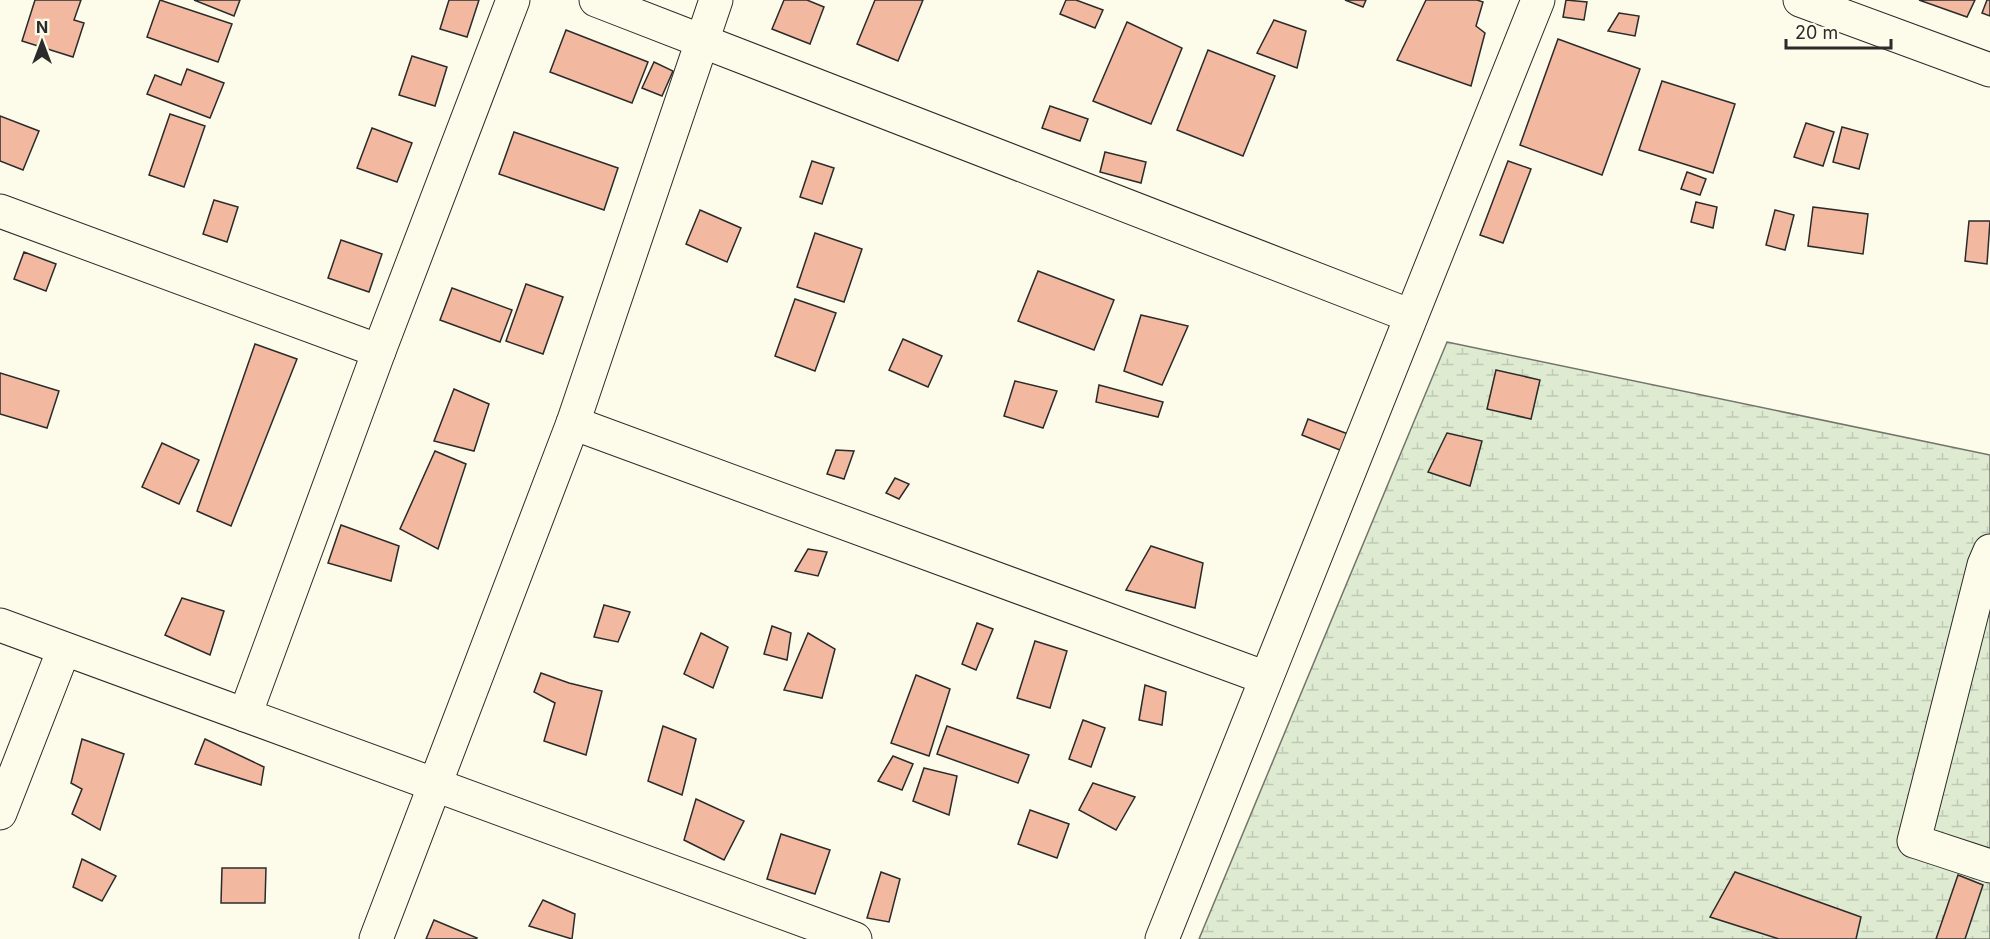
<svg xmlns="http://www.w3.org/2000/svg" width="1990" height="939" viewBox="0 0 1990 939" font-family="Inter,sans-serif">
<style>
.wetland{fill:url(#wetland-marsh);stroke:#74746e;stroke-width:1.5}
.building{fill:#f2b8a0;stroke:#2b2b2b;stroke-width:1.5}
.lines{fill:none;stroke-linecap:round;stroke-linejoin:round}
.minor-casing{stroke:#2b2b2b;stroke-width:35}
.highway-casing{stroke:#2b2b2b;stroke-width:35}
.minor{stroke:#fdfbea;stroke-width:33}
.highway{stroke:#fdfbea;stroke-width:33}
</style>
<defs>
<pattern id="wetland-marsh" width="20" height="14" patternUnits="userSpaceOnUse" patternTransform="scale(1.5)"><rect width="20" height="14" fill="#deebd1"/><path d="M1 5h8M5 5V1M11 12h8M15 12V8" fill="none" stroke="#bfcab4"/></pattern>
</defs>
<rect width="100%" height="100%" fill="#fdfbea"/>
<polygon class="wetland" points="1447,342 1990,455 1990,939 1199,939"/>
<g class="building">
<polygon points="35,0 81,0 74,20 84,23 73,57 22,41"/>
<polygon points="160,0 232,24 218,62 147,37"/>
<polygon points="194,0 240,0 234,16"/>
<polygon points="449,0 479,0 467,37 440,29"/>
<polygon points="784,0 807,0 824,7 810,44 772,29"/>
<polygon points="875,0 923,0 898,61 857,44"/>
<polygon points="1066,0 1076,0 1103,10 1095,28 1060,14"/>
<polygon points="1345,0 1366,0 1363,7"/>
<polygon points="1426,0 1477,0 1483,2 1476,26 1485,33 1471,86 1397,60"/>
<polygon points="1566,0 1587,2 1584,20 1563,17"/>
<polygon points="1919,0 1975,0 1967,17"/>
<polygon points="1987,0 1990,0 1990,16 1982,13"/>
<polygon points="1619,13 1639,16 1635,36 1608,31"/>
<polygon points="1274,20 1306,31 1297,68 1257,53"/>
<polygon points="1127,22 1182,48 1151,124 1093,101"/>
<polygon points="566,30 648,62 632,103 550,72"/>
<polygon points="1558,39 1640,69 1602,175 1520,145"/>
<polygon points="1208,50 1275,76 1243,156 1177,130"/>
<polygon points="412,56 447,67 435,106 399,95"/>
<polygon points="654,62 673,71 662,96 642,88"/>
<polygon points="187,69 224,83 210,118 147,94 155,75 181,85"/>
<polygon points="1662,81 1735,104 1713,173 1639,150"/>
<polygon points="1050,106 1088,119 1080,141 1042,128"/>
<polygon points="170,114 205,126 184,187 149,175"/>
<polygon points="0,116 39,131 23,170 0,161"/>
<polygon points="1806,123 1834,132 1823,166 1794,157"/>
<polygon points="1842,127 1868,134 1859,169 1833,162"/>
<polygon points="372,128 412,143 397,182 357,168"/>
<polygon points="514,132 618,168 604,210 499,174"/>
<polygon points="1105,152 1146,162 1141,183 1100,172"/>
<polygon points="812,161 834,168 822,204 800,197"/>
<polygon points="1508,161 1531,169 1503,243 1480,235"/>
<polygon points="1687,172 1706,179 1700,195 1681,189"/>
<polygon points="214,200 238,207 227,242 203,234"/>
<polygon points="1696,202 1717,207 1713,228 1691,222"/>
<polygon points="1813,207 1868,214 1863,254 1808,246"/>
<polygon points="700,210 741,228 727,262 686,244"/>
<polygon points="1775,210 1794,215 1785,250 1766,245"/>
<polygon points="1969,221 1990,221 1987,264 1965,261"/>
<polygon points="815,233 862,249 844,302 797,287"/>
<polygon points="341,240 382,254 369,292 328,278"/>
<polygon points="24,252 56,264 46,291 14,279"/>
<polygon points="1038,271 1114,300 1094,350 1018,321"/>
<polygon points="526,284 563,297 543,354 506,341"/>
<polygon points="452,288 512,310 500,342 440,320"/>
<polygon points="795,299 836,313 815,371 775,356"/>
<polygon points="1141,315 1188,326 1162,385 1124,371"/>
<polygon points="903,339 942,356 928,387 889,370"/>
<polygon points="255,344 297,359 231,526 197,511"/>
<polygon points="1496,370 1540,380 1531,419 1487,409"/>
<polygon points="0,373 59,391 47,428 0,414"/>
<polygon points="1015,381 1057,391 1043,428 1004,416"/>
<polygon points="1099,385 1163,402 1158,417 1096,402"/>
<polygon points="454,389 489,404 474,451 434,441"/>
<polygon points="1308,419 1356,437 1350,454 1302,435"/>
<polygon points="1447,433 1482,441 1470,486 1428,472"/>
<polygon points="162,443 199,460 179,504 142,487"/>
<polygon points="836,450 854,451 844,479 827,474"/>
<polygon points="435,451 466,464 438,549 400,529"/>
<polygon points="895,478 909,484 899,499 886,493"/>
<polygon points="341,525 399,546 391,581 328,563"/>
<polygon points="1151,546 1203,563 1195,608 1126,590"/>
<polygon points="808,549 827,552 818,576 795,571"/>
<polygon points="182,598 224,611 210,655 165,635"/>
<polygon points="604,605 630,612 618,642 594,637"/>
<polygon points="977,623 993,629 976,670 962,664"/>
<polygon points="772,626 791,633 787,660 764,654"/>
<polygon points="701,633 728,647 713,688 684,674"/>
<polygon points="808,633 835,649 822,698 784,690"/>
<polygon points="1035,641 1067,651 1050,708 1017,698"/>
<polygon points="541,673 569,683 602,691 586,755 544,741 555,703 534,692"/>
<polygon points="916,675 950,689 929,756 891,743"/>
<polygon points="1145,685 1166,692 1162,725 1139,720"/>
<polygon points="1083,720 1105,728 1091,767 1069,759"/>
<polygon points="663,726 696,739 682,795 648,781"/>
<polygon points="947,726 1029,755 1018,783 937,754"/>
<polygon points="82,739 124,754 100,830 72,814 82,789 71,783"/>
<polygon points="205,739 264,767 261,785 195,764"/>
<polygon points="893,756 913,764 902,790 878,781"/>
<polygon points="924,768 957,776 949,815 913,801"/>
<polygon points="1093,783 1135,797 1116,830 1079,810"/>
<polygon points="696,799 744,821 724,860 684,840"/>
<polygon points="1030,810 1069,824 1057,858 1018,844"/>
<polygon points="781,834 830,850 815,894 767,879"/>
<polygon points="82,859 116,876 102,901 73,887"/>
<polygon points="222,868 266,868 265,903 221,903"/>
<polygon points="881,872 900,879 889,922 867,918"/>
<polygon points="1735,872 1861,917 1856,939 1779,939 1710,917"/>
<polygon points="1958,875 1983,885 1965,939 1936,939"/>
<polygon points="543,900 575,914 572,939 529,926"/>
<polygon points="434,920 477,938 476,939 426,939"/>
</g>
<g class="lines">
<g class="minor-casing">
<g id="minor">
<polyline points="596,0 1411,316"/>
<polyline points="0,211 379,351"/>
<polyline points="573,423 1266,678"/>
<polyline points="1990,551 1984,565 1914,841 1990,866"/>
<polyline points="0,625 855,939"/>
<polyline points="245,715 379,351 513,0"/>
<polyline points="0,813 64,649"/>
<polyline points="376,939 573,423 716,0"/>
<polyline points="1162,939 1538,0"/>
</g>
</g>
<g class="highway-casing">
<polyline id="highway" points="1800,0 1990,70"/>
</g>
<use href="#minor" class="minor"/>
<use href="#highway" class="highway"/>
</g>
<g transform="translate(42 42)" stroke="#fdfbea" stroke-width="4.5" paint-order="stroke">
<path d="M0-4.5L10 22L0 15L-10 22Z" fill="#2b2b2b"/>
<text y="-9" font-size="16" font-weight="bold" text-anchor="middle" fill="#2b2b2b">N</text>
</g>
<path d="M1786 39v9h105v-9" fill="none" stroke="#2b2b2b" stroke-width="3"/>
<text x="1795" y="39" font-size="18" fill="#2b2b2b" stroke="#fdfbea" stroke-width="4.5" paint-order="stroke">20 m</text>
</svg>
